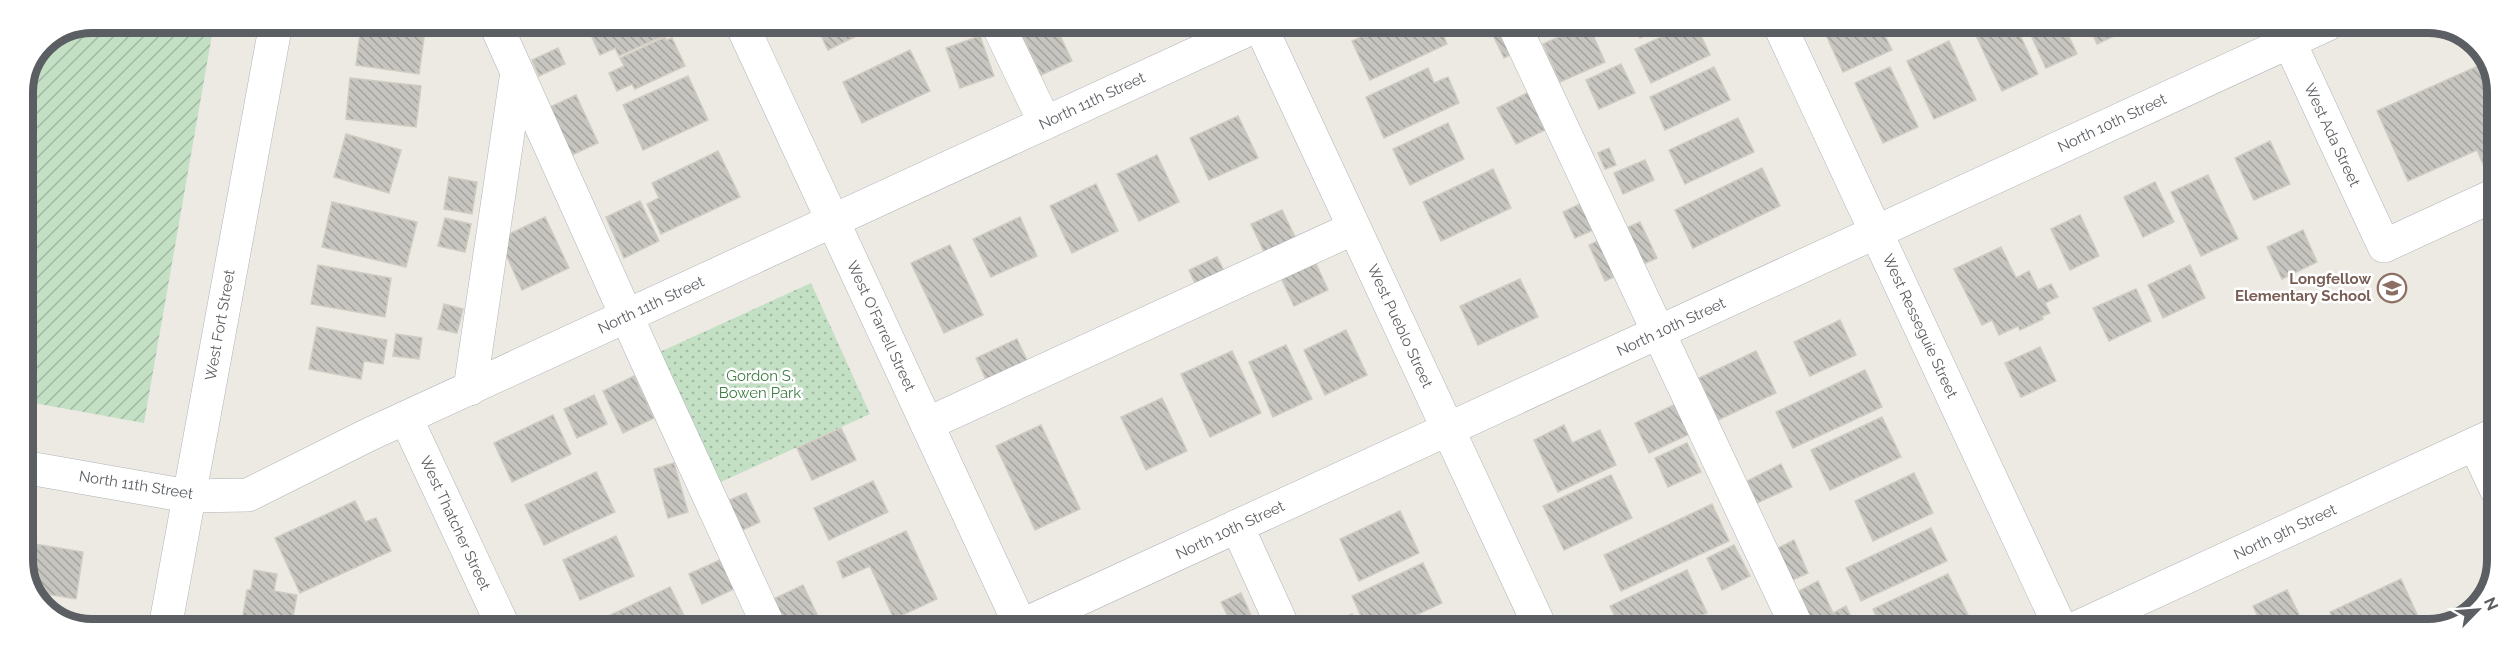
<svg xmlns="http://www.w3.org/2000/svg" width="2520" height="652" viewBox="0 0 2520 652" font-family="Raleway,sans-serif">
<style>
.park{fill:url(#park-dots)}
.garden{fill:url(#garden-furrows)}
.building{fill:url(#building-back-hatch);stroke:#d0ccc2;stroke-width:1.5}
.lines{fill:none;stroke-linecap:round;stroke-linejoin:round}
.minor-casing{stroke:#b0b3b7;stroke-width:34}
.minor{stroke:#fff;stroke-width:33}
.labels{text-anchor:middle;stroke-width:5;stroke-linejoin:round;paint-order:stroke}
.street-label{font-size:15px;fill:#5b5e62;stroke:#fff}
.education-label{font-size:15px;font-weight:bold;fill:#785e54;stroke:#fff;text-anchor:end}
.park-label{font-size:15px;fill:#3f7d45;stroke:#fff}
.rim{fill:none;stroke:#5b5e62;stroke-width:8}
</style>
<defs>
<pattern id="park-dots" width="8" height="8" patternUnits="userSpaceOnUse" patternTransform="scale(1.5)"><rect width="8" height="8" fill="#c3e0c4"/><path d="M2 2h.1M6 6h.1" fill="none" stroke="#a1b9a3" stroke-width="1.8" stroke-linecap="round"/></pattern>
<pattern id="garden-furrows" width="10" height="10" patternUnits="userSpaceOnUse" patternTransform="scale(1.5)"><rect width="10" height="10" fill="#c3e0c4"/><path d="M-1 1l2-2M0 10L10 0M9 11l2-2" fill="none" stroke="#a1b9a3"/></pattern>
<pattern id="building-back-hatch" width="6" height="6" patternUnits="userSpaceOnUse" patternTransform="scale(1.5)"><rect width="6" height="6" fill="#c7c5c0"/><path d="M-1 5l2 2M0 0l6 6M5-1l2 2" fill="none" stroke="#a5a39f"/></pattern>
</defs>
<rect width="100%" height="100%" fill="#eceae3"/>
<polygon class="park" points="811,283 870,414 710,487 651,356"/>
<polygon class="garden" points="92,23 214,23 144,423 23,401 24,89 43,43"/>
<g class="building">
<polygon points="384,23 426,23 419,74 356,65 360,33 383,36"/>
<polygon points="609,23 665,23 668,30 662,33 663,36 619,56 615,48 600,55 592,37 607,30 605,25"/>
<polygon points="815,23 883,23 828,50"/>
<polygon points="1030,23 1054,23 1072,61 1041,75 1019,28"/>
<polygon points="1390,23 1438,23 1447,44 1370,80 1352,41"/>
<polygon points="1507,23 1521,50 1504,58 1491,31"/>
<polygon points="1535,23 1560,23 1539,33"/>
<polygon points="1633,23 1671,23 1640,38"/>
<polygon points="1691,23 1695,23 1710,55 1651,83 1635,49"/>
<polygon points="1588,24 1605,62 1560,82 1543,44"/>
<polygon points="1821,24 1879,24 1892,50 1843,72"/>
<polygon points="1979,24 2015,24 2038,74 2002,91 1972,27"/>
<polygon points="2026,24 2063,24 2077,54 2046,68"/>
<polygon points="2088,24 2137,24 2138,25 2097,44"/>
<polygon points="980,36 994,76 960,88 946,48"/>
<polygon points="665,37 666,40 672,38 685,66 635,89 632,84 617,91 609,73 624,66 620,58"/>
<polygon points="1949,41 1976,100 1934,119 1907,61"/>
<polygon points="558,48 565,64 539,76 532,60"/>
<polygon points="910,50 930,91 862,123 843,82"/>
<polygon points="2487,62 2497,87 2497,168 2487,173 2477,150 2408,181 2377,111"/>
<polygon points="1621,64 1635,93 1599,109 1586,80"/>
<polygon points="1714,67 1730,100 1665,130 1650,97"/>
<polygon points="1890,67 1918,127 1883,143 1855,83"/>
<polygon points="1428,68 1434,83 1448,77 1459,103 1384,138 1366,97"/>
<polygon points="688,76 708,120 643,150 623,105"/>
<polygon points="350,78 421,86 416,127 346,119"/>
<polygon points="1529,92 1547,129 1516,144 1497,108"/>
<polygon points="576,95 598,143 572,155 550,107"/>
<polygon points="1238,116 1258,158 1209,180 1190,138"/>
<polygon points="1738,118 1754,152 1685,184 1669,150"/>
<polygon points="1448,123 1464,159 1410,185 1393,149"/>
<polygon points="346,134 401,150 389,193 334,177"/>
<polygon points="2270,141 2290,184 2254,200 2235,158"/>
<polygon points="1609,148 1616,165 1605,169 1598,153"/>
<polygon points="718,151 740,197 661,234 647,204 659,198 652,183"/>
<polygon points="1157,155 1179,202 1139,221 1117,174"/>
<polygon points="1645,160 1654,180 1623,194 1614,173"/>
<polygon points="1762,168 1780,206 1693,248 1675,210"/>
<polygon points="1493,169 1511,208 1441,241 1423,202"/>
<polygon points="2208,175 2238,239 2201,256 2171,192"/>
<polygon points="449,177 477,182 472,214 444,209"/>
<polygon points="2155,182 2174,222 2143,237 2124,197"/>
<polygon points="1096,184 1118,231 1072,253 1050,206"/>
<polygon points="1590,199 1602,226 1575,238 1563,212"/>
<polygon points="640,201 659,241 624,258 606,217"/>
<polygon points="332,202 417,222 406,267 322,247"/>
<polygon points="1282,210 1296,239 1265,254 1251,224"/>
<polygon points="2080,215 2099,256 2070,270 2051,229"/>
<polygon points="545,217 569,268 522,290 499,239"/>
<polygon points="1020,217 1037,256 991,277 973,239"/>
<polygon points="445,218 471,224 465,252 438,246"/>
<polygon points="1640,222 1657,258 1641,265 1624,229"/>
<polygon points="2303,230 2317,262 2282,279 2267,247"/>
<polygon points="1606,237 1623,273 1605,281 1589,245"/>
<polygon points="950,245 983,315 944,333 911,263"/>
<polygon points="2001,247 2016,278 2029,271 2038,290 2051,284 2058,297 2045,303 2050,313 2042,316 2043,319 2020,330 2018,326 1999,335 1992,320 1982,325 1954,269"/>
<polygon points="1312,255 1328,290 1294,306 1278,271"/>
<polygon points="1217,257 1225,273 1197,287 1189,270"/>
<polygon points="318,265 391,278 385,317 311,304"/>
<polygon points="2190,265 2205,298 2163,318 2148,285"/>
<polygon points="1520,279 1538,317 1478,345 1460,306"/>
<polygon points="2136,289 2151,321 2109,341 2093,308"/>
<polygon points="444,304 463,309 457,333 438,329"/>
<polygon points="1840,320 1856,355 1810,376 1794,342"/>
<polygon points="317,327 387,340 383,364 364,361 361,379 309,369"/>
<polygon points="1346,330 1367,375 1325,395 1304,350"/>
<polygon points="396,334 422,338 419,359 393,356"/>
<polygon points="1017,339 1030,367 989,386 976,358"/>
<polygon points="1286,345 1312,399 1273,417 1249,362"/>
<polygon points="2040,347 2056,381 2021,397 2005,363"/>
<polygon points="1232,351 1261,413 1210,437 1181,374"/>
<polygon points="1756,351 1776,393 1718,420 1699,378"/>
<polygon points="1865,370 1882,407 1793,448 1776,412"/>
<polygon points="634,376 654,418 623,433 603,391"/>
<polygon points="594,395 607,424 577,438 564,409"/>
<polygon points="1162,398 1187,451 1146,470 1121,417"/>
<polygon points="1680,402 1694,432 1649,453 1635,423"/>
<polygon points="553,415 571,454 512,482 494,443"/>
<polygon points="1882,417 1901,457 1830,490 1811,450"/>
<polygon points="1041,425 1080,509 1035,530 996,446"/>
<polygon points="1564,425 1572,443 1600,430 1616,465 1558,492 1534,440"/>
<polygon points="841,428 856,460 812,480 797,448"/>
<polygon points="1687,443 1701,472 1668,487 1655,458"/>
<polygon points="674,463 688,512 668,518 654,469"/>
<polygon points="1781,464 1792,487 1757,503 1747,481"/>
<polygon points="596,472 615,512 544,545 525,505"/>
<polygon points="1914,473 1933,513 1873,541 1855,501"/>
<polygon points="1611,475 1632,518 1564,550 1543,506"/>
<polygon points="873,481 888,512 829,540 814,508"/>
<polygon points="746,493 760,522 732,535 718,505"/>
<polygon points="355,501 365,522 376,518 391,551 300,593 275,538"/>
<polygon points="1712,504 1729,541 1621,591 1604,555"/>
<polygon points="1400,511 1419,553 1359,581 1340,539"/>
<polygon points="1931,528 1947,561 1861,601 1846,568"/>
<polygon points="906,531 937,599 894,619 870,566 843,578 837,562"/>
<polygon points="616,536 634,576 580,600 563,560"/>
<polygon points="1794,540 1808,573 1790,581 1776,549"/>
<polygon points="23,542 83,552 76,599 34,592 23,569"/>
<polygon points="1734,545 1750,576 1722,590 1707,558"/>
<polygon points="720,560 734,589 702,604 689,574"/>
<polygon points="1423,563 1442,603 1387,629 1367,629 1352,596"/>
<polygon points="254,570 277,574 274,591 297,595 291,628 241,628 247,590 251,590"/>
<polygon points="1687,570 1707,613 1672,629 1621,629 1610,606"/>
<polygon points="1948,574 1968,615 1936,629 1882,629 1873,609"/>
<polygon points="2401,579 2421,623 2407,629 2338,629 2330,612"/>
<polygon points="1818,581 1833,613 1846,606 1853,621 1834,629 1812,629 1795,593"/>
<polygon points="803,585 824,629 777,629 765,603"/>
<polygon points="670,587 690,628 588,628 587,626"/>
<polygon points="2287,590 2306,629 2264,629 2253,606"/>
<polygon points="1241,593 1254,622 1240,629 1234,629 1221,602"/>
<polygon points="1352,614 1359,629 1320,629"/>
<polygon points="1445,616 1451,629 1418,629"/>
<polygon points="341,619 346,628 321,628"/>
<polygon points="1166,620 1170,629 1147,629"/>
</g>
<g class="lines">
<g class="minor-casing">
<g id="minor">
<polyline points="495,23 645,357 770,629"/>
<polyline points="741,23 1022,629"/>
<polyline points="997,23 1045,123"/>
<polyline points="1259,23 1541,629"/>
<polyline points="1513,23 1798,629"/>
<polyline points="1779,24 2061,629"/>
<polyline points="2281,24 2384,246 2497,194"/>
<polyline points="470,389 517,72"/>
<polyline points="406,418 504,628"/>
<polyline points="927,424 1354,228"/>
<polyline points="2475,444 2496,489"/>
<polyline points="23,467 188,496 248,495 368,435 1262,23"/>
<polyline points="1237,526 1284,629"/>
<polyline points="165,628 276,23"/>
<polyline points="1014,629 2328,24"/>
<polyline points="2074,629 2496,434"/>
</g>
</g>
<use href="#minor" class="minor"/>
</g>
<defs>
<g id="school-ring" transform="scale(1.5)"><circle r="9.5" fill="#fff" stroke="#8d6e63" stroke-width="1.5"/><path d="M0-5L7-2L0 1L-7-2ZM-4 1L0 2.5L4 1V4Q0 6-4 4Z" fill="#8d6e63"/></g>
</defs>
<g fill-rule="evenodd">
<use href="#school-ring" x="2392" y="288"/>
</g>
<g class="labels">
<g class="street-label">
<text transform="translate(1092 101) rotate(-25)" y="5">North 11th Street</text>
<text transform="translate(2112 123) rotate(-25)" y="5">North 10th Street</text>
<text transform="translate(2332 135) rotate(65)" y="5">West Ada Street</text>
<text transform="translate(651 305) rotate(-25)" y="5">North 11th Street</text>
<text transform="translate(220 325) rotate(-80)" y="5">West Fort Street</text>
<text transform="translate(881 326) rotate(65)" y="5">West O'Farrell Street</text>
<text transform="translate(1400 326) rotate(65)" y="5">West Pueblo Street</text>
<text transform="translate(1920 326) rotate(65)" y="5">West Resseguie Street</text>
<text transform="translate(1671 327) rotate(-25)" y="5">North 10th Street</text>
<text transform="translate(136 485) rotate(9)" y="5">North 11th Street</text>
<text transform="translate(455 523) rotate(65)" y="5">West Thatcher Street</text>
<text transform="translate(1230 530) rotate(-25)" y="5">North 10th Street</text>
<text transform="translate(2285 532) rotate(-25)" y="5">North 9th Street</text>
</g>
<g class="education-label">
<text x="2371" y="284">Longfellow<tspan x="2371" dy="17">Elementary School</tspan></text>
</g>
<g class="park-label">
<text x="760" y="381">Gordon S.<tspan x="760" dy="17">Bowen Park</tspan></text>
</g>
</g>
<path d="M0 0H2520V652H0ZM92 33H2428A59 59 0 0 1 2487 92V560A59 59 0 0 1 2428 619H92A59 59 0 0 1 33 560V92A59 59 0 0 1 92 33Z" fill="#fff" fill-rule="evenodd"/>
<path class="rim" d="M92 33H2428A59 59 0 0 1 2487 92V560A59 59 0 0 1 2428 619H92A59 59 0 0 1 33 560V92A59 59 0 0 1 92 33Z"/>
<g transform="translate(2478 610) rotate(65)" stroke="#ffffff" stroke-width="4.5" paint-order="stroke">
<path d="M0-4.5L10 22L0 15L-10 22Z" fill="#5b5e62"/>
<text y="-9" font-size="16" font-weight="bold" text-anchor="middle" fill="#5b5e62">N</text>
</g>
</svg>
